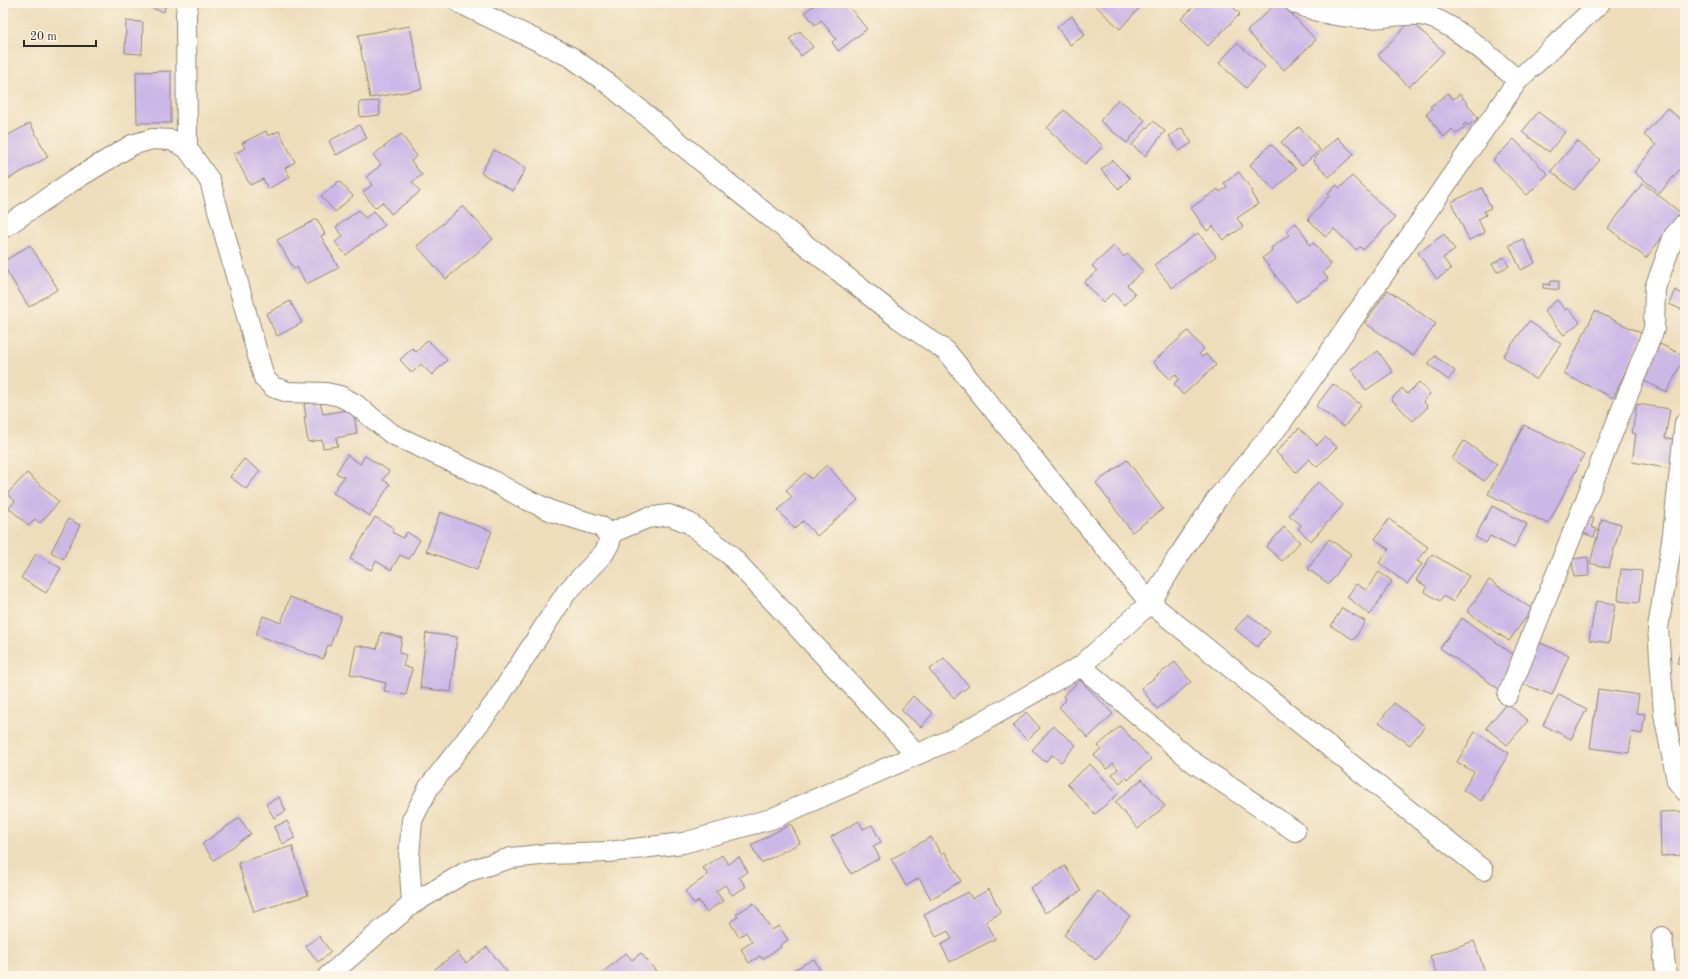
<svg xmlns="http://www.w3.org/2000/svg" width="1688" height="979" viewBox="0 0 1688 979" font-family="'Old Standard TT',serif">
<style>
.building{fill:#ccb8e7}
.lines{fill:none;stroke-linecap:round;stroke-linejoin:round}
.minor-casing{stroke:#8c8473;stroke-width:22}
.minor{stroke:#fff;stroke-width:20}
</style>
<rect width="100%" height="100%" fill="#fcf5e5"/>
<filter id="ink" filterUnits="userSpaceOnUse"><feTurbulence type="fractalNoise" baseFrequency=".025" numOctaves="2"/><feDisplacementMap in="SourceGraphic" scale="8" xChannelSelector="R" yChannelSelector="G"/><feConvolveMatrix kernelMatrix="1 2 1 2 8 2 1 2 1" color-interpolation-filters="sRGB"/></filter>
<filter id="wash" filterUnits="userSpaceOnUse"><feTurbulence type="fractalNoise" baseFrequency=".012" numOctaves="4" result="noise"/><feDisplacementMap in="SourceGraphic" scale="16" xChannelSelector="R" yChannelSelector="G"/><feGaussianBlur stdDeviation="0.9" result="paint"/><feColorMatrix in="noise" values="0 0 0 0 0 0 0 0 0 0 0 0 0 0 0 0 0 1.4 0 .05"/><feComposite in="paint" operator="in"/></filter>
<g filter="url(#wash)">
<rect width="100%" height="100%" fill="#edb"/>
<g id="blocks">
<g class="building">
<polygon points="134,3 166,3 164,12"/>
<polygon points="817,3 846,3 867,29 838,51 832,42 836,39 821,20 815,25 805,12"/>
<polygon points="1093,3 1144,3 1120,29"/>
<polygon points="1197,3 1229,3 1240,14 1208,46 1181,19"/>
<polygon points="1276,3 1281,3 1316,40 1284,70 1247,31"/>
<polygon points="1360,3 1380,3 1374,12"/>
<polygon points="1072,16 1085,35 1070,45 1057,27"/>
<polygon points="126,21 143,22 142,54 125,53"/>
<polygon points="1411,21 1444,52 1409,87 1378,55"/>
<polygon points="410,26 422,89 370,98 358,35"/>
<polygon points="800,31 813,47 801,56 789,39"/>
<polygon points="1237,43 1265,67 1246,88 1219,63"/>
<polygon points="171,71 171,123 137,123 136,72"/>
<polygon points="1448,93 1453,99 1460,94 1478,118 1468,126 1466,123 1463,125 1465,127 1456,134 1452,129 1444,137 1426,114 1432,109 1430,107"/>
<polygon points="1118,99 1145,120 1127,143 1100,121"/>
<polygon points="379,101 380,115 360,117 359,102"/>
<polygon points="1667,108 1685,123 1685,163 1660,193 1634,172 1656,145 1644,135"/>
<polygon points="1064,110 1103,146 1085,164 1047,128"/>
<polygon points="1538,112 1565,132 1549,152 1522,132"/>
<polygon points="1153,121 1165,131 1145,156 1132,145"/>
<polygon points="30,123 48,157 3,182 3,138"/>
<polygon points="359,125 367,138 336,155 329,141"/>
<polygon points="1299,127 1320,150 1302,166 1281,142"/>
<polygon points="1182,128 1192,143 1179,151 1169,136"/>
<polygon points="266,131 268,136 279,131 295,162 285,168 290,177 268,189 263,179 250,185 234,154 245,148 242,143"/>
<polygon points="401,134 417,156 411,161 422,175 412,182 420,192 391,214 382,202 375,208 363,192 372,185 366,177 381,165 373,155"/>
<polygon points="1337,137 1354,154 1329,177 1313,160"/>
<polygon points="1514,139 1548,174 1527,195 1493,160"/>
<polygon points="1577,141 1600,160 1574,190 1551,171"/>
<polygon points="1271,144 1296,169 1274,190 1250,165"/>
<polygon points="494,150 526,168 513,191 481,173"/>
<polygon points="1112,160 1130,178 1119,189 1101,170"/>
<polygon points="1239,172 1253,192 1251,193 1258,204 1237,218 1243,227 1223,240 1213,226 1207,231 1191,208 1218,189 1220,192 1227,187 1224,183"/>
<polygon points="1352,176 1395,218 1363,250 1360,247 1356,250 1334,229 1326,237 1308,219 1329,196 1328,194 1337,185 1340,188"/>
<polygon points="339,181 353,196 335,212 321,196"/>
<polygon points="1643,183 1681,213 1646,258 1608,228"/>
<polygon points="1482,188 1491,208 1484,211 1486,215 1478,219 1485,233 1469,240 1451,202"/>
<polygon points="463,206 493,239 446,279 417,246"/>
<polygon points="359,210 365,218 374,211 385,225 346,255 335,242 343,236 336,227"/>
<polygon points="317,219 325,234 321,236 339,268 306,284 297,267 294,269 277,240"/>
<polygon points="1296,223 1308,240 1307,241 1310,245 1314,243 1331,265 1323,272 1328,279 1296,302 1262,258 1272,251 1271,248 1289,235 1286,231"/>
<polygon points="1198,233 1216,256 1172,288 1154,265"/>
<polygon points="1444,234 1455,250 1443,258 1451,269 1437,279 1418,253"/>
<polygon points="1523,239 1535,263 1521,270 1509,245"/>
<polygon points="30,245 58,289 29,307 3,265 3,262"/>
<polygon points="1114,246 1124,257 1127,254 1143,271 1127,285 1135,294 1124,305 1113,293 1103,302 1084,282 1097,271 1092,266"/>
<polygon points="1504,257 1509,266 1497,272 1492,264"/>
<polygon points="1551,281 1559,281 1559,290 1543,288 1543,284 1550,285"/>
<polygon points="1388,290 1436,324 1413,356 1365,323"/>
<polygon points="1675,290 1685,295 1685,311 1669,304"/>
<polygon points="1557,300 1565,310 1568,308 1580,322 1564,335 1544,311"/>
<polygon points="290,301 302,323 277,336 266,314"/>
<polygon points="1595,311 1643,334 1613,398 1564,374"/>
<polygon points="1529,321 1561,344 1536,380 1503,356"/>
<polygon points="1188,331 1204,349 1199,354 1202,357 1206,354 1216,365 1183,395 1174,384 1179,379 1175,374 1170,379 1153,362"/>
<polygon points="428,340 447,360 432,375 421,364 412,373 400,360 412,348 416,352"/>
<polygon points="1660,344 1685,356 1667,392 1642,380"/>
<polygon points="1378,351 1393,372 1366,390 1351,369"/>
<polygon points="1435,356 1455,371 1448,380 1428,364"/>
<polygon points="1419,382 1430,394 1423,401 1428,407 1413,421 1391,399 1402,388 1407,394"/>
<polygon points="1333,384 1361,405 1344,427 1316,406"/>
<polygon points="320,401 323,414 353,409 357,434 336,438 338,446 323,448 322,440 308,442 304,417 306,417 304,404"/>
<polygon points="1637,404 1670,409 1665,438 1676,439 1671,469 1632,462 1636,434 1632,433"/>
<polygon points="1524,425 1584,455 1548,524 1488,494"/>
<polygon points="1299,428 1317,445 1325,437 1337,447 1317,467 1309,459 1296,472 1276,452"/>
<polygon points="1464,441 1497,464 1484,481 1452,459"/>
<polygon points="347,455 360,464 365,456 389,471 383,480 390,484 370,516 333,493 344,477 336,473"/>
<polygon points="244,459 260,471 246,489 230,477"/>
<polygon points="1127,460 1163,509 1132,532 1096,483"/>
<polygon points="827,465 858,500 817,536 803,521 795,529 778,510 792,497 786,490 805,473 811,479"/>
<polygon points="27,473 59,502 40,523 35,519 29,526 9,508 15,501 7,494"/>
<polygon points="1318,482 1343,505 1311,541 1298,529 1301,525 1289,515"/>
<polygon points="1492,506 1527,524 1514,548 1490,536 1486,543 1475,537"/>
<polygon points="440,512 492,531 477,570 426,551"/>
<polygon points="1583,515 1594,519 1591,527 1597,529 1594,537 1577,531"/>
<polygon points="375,517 394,528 392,532 403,538 407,532 420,540 409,559 400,555 391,570 376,561 371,570 350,559"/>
<polygon points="68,519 80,525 63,559 51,552"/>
<polygon points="1389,519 1428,547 1417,561 1422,564 1407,584 1379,563 1389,549 1375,539"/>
<polygon points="1602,519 1621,524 1609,568 1590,563"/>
<polygon points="1284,527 1300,542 1282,561 1266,547"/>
<polygon points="1329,539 1351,554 1329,584 1308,569"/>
<polygon points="36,554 61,568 46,593 21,578"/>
<polygon points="1432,554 1469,576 1453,602 1443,596 1440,601 1425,592 1427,587 1416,580"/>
<polygon points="1588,557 1589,576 1574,577 1572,559"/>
<polygon points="1621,569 1642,571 1639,603 1618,601"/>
<polygon points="1379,572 1392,581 1370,615 1347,597 1356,584 1366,590"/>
<polygon points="1489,580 1532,609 1509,641 1467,612"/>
<polygon points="290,597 341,616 330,646 328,645 323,659 256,635 263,616 281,623"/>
<polygon points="1596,601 1615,604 1609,643 1589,640"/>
<polygon points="1342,608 1365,621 1354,640 1331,626"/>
<polygon points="1248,614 1270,632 1257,647 1235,629"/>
<polygon points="1462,618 1520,659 1499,689 1440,648"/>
<polygon points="381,632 402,638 399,653 406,655 403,666 412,669 406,695 384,691 386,683 350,674 356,645 377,649"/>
<polygon points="426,633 457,637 451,692 420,688"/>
<polygon points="1685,635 1685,665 1677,663"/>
<polygon points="1538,642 1569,655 1552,695 1521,683"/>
<polygon points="944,658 969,686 954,698 929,670"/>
<polygon points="1175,662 1191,682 1157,709 1141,688"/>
<polygon points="1080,680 1113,714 1088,738 1059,707 1066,700 1063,696"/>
<polygon points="1598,689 1639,695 1636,713 1645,714 1642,734 1632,732 1629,753 1590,748"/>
<polygon points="1559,694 1587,709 1571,739 1543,725"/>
<polygon points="913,696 933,713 921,727 901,710"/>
<polygon points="1394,703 1425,726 1410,745 1379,722"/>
<polygon points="1507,703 1528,721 1507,745 1486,728"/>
<polygon points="1026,712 1040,728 1027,740 1013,726"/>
<polygon points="1053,726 1076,745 1061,762 1052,755 1045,762 1032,750"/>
<polygon points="1120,726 1151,759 1128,780 1126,777 1120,783 1112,774 1118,769 1113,763 1107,769 1094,755 1101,749 1098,746"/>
<polygon points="1475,732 1509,753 1481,801 1463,790 1474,772 1457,762"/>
<polygon points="1090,764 1118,794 1095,814 1067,784"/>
<polygon points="1142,779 1165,806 1138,829 1115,802"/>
<polygon points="279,797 286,811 274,818 266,804"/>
<polygon points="1685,811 1685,855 1661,856 1660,812"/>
<polygon points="239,818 251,834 214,860 202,844"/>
<polygon points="287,821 295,838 282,844 274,827"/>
<polygon points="859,821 863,829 872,825 881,842 873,846 880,858 851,874 831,837"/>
<polygon points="791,824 800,843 761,863 751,845"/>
<polygon points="931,837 941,854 945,852 961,881 931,899 919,878 906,886 891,859"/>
<polygon points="292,846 308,895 254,912 238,863"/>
<polygon points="722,855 728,864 739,857 748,872 739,877 746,887 732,895 725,885 716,891 723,901 706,912 699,901 694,904 685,891 708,875 703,868"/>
<polygon points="1065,866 1081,891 1045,913 1030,888"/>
<polygon points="989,889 1001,913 986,921 995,939 950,962 941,945 952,939 948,931 936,937 924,915 968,892 972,899"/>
<polygon points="1098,891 1130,916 1096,960 1064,935"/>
<polygon points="754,903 772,930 779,926 788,940 780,945 781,947 762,959 760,956 749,963 741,949 752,942 746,932 739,937 730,922 738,917 736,914"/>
<polygon points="319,936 331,952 318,962 306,946"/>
<polygon points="1474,941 1485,972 1475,976 1437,976 1430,956"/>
<polygon points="487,947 510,976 437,976 439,975 435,969 457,952 466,963"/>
<polygon points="626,953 632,960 641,953 660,976 605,976 602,973"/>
<polygon points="814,959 823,976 782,976"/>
</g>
</g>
</g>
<g filter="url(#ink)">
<use href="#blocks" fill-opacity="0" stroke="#8c8473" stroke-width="1"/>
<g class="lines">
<g class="minor-casing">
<g id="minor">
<polyline points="460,3 571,57 610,85 735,189 898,318 946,351 1150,603 1483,870"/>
<path d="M1295,3C1319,13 1343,18 1369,18C1386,18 1410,12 1426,16C1455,23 1494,61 1518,80"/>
<polyline points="187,148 186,13 188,3"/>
<polyline points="3,228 74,180 132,145 152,139 171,140 187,148 210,181 264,378 273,387 288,392 326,393 340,396 355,404 392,434 491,480 521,497 554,512 600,526 608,534 610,542 604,553 566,593 495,703 429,787 412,820 409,857 412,904"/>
<polyline points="1685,423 1673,534 1658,628 1664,714 1677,781 1685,791"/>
<polyline points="608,534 647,518 669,515 689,523 729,554 916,754"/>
<polyline points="1081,666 1193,762 1295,831"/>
<polyline points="1508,695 1654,329 1655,288 1674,236 1685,223"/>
<polyline points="1662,937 1666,976"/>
<polyline points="328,976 412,904 466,872 511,858 549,854 609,852 683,843 771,819 950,740 1081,666 1150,603 1178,557 1219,496 1281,423 1518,80 1600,3"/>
</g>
</g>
<use href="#minor" class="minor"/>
</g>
</g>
<rect width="1688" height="979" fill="none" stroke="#fcf5e5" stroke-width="16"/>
<path d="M24 40v6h72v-6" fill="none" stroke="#2b2b2b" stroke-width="2"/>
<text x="30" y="40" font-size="12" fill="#2b2b2b" stroke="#fcf5e5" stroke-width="3" paint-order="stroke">20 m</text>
</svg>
